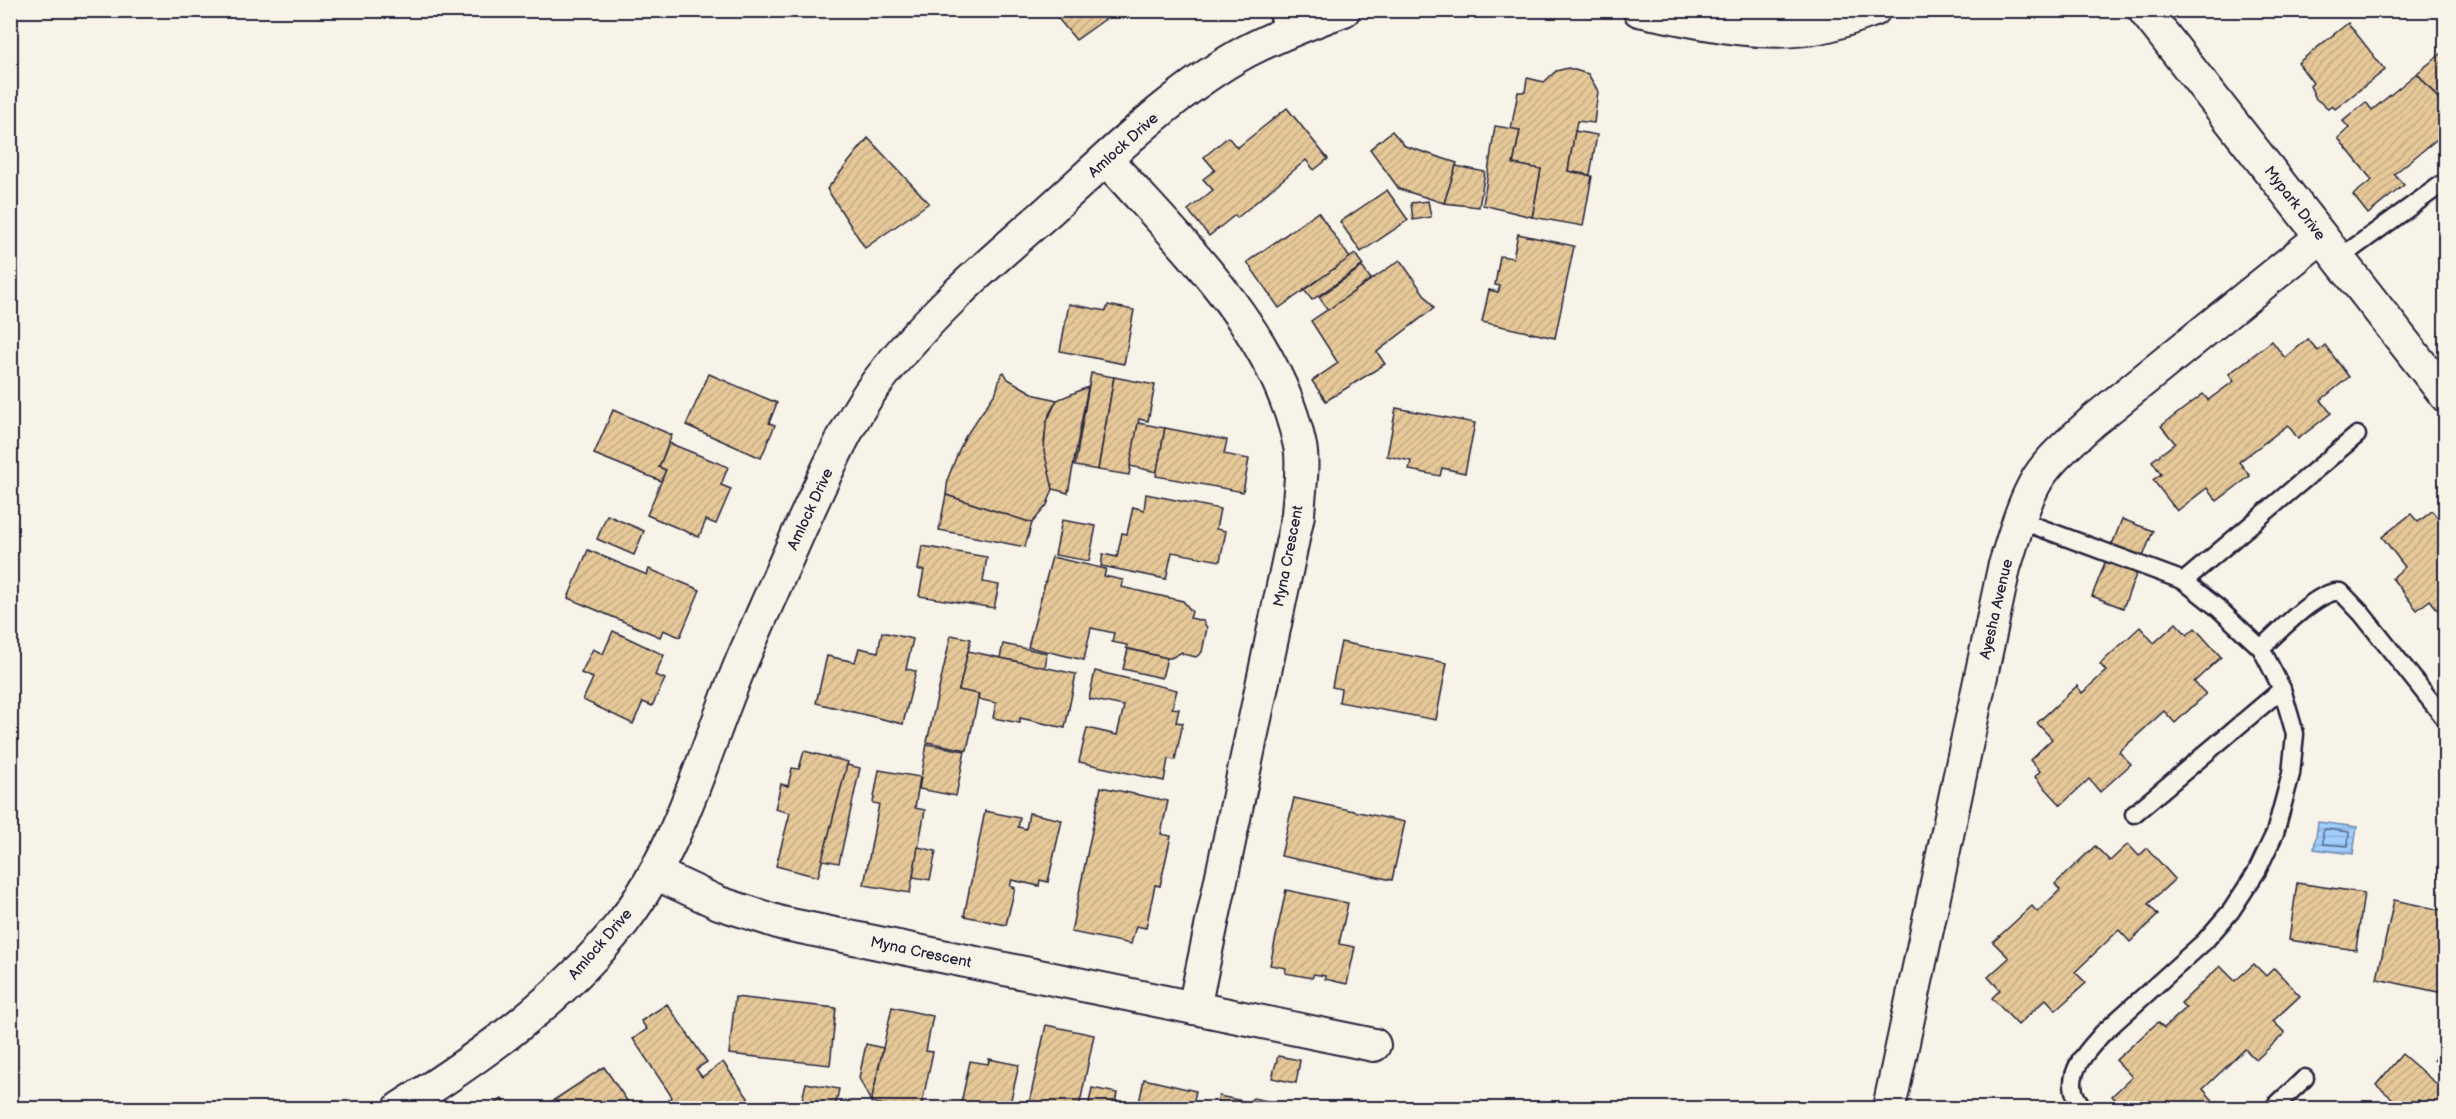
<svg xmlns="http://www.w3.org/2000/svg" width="2456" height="1119" viewBox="0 0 2456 1119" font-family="'Balsamiq Sans',sans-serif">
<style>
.water{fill:url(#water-rules);stroke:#6e89af;stroke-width:1.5}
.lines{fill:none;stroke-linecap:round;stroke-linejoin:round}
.shore{stroke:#556788;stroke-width:1.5}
.building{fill:url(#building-hatch);stroke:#22223b;stroke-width:1.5}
.lane-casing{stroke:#22223b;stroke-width:21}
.street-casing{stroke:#22223b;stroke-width:36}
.lane{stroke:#f7f3e8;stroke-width:16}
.street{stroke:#f7f3e8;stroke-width:32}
.labels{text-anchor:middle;stroke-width:4.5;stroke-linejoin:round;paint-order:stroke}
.street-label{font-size:15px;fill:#22223b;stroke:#f7f3e8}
</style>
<defs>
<pattern id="water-rules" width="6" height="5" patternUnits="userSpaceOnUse" patternTransform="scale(1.5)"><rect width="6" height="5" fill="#a1cefc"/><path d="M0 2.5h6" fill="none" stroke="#8ab1d9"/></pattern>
<pattern id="building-hatch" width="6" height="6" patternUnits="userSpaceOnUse" patternTransform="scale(1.5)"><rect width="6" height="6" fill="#e6c899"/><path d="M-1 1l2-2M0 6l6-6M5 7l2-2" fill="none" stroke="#c5ac85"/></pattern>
</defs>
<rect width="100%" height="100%" fill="#f7f3e8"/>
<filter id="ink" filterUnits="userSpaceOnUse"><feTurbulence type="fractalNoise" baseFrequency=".0167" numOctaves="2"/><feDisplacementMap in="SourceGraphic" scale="12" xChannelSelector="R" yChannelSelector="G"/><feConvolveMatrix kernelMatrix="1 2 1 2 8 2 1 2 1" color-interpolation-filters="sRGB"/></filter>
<g filter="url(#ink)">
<polygon class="water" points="2318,822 2357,827 2353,854 2314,849"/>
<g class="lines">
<polygon class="shore" points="2325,829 2349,832 2348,846 2323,844 2323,832"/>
</g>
<g class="building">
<polygon points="1051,10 1118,10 1076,40"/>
<polygon points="2348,23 2385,70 2335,109 2332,105 2328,108 2316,99 2310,86 2313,83 2298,63"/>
<polygon points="2446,50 2446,108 2417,73"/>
<polygon points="1568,68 1588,74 1598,91 1594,123 1577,121 1568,171 1592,176 1583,226 1532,217 1541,169 1513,164 1520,130 1511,129 1518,92 1525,92 1527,78 1544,82 1556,71"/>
<polygon points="2417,73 2446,108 2446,132 2394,174 2404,185 2368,214 2353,195 2372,180 2338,138 2349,128 2343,121 2366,102 2372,110"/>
<polygon points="1287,108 1328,159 1314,170 1306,160 1237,218 1235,215 1209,236 1188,210 1213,190 1203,179 1215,170 1204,157 1228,137 1237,148"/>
<polygon points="1495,126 1520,130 1513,164 1541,169 1532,217 1483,205"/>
<polygon points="1392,131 1405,146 1457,163 1444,203 1399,189 1370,149"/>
<polygon points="1575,131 1597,135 1590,175 1568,171"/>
<polygon points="868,138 929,203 865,248 827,189"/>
<polygon points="1456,166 1485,172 1479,207 1444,203"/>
<polygon points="1387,190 1408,220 1361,252 1340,222"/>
<polygon points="1428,201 1431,217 1413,220 1411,203"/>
<polygon points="1318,212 1350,258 1279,308 1247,262"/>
<polygon points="1518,234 1574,246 1555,338 1482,322 1489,290 1498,292 1500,286 1495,285 1500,256 1513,258"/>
<polygon points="1355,254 1363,265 1312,300 1304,290"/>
<polygon points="1400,260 1434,308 1377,352 1385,364 1326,401 1312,381 1338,363 1311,321"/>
<polygon points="1362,267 1371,279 1328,310 1319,297"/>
<polygon points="1069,304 1106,311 1108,305 1134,310 1124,364 1060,351"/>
<polygon points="2308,339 2318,351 2325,345 2349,377 2321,400 2331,413 2298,439 2288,425 2239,462 2250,476 2217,501 2207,488 2177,511 2153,480 2161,474 2152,461 2175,443 2161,426 2203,394 2208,400 2234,381 2229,374 2272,341 2285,358"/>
<polygon points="1004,372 1008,379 1020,386 1036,395 1057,400 1049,414 1044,441 1053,489 1047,505 1032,523 946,495 948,478 959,450 965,437 996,392 1001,374"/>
<polygon points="1091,373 1114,377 1098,470 1075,466"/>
<polygon points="709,374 777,403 769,423 775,425 761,458 686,425"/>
<polygon points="1114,377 1155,385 1148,421 1139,419 1129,475 1098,470"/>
<polygon points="1088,387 1068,493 1053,489 1044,451 1046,423 1057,400"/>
<polygon points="1396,408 1475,423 1465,473 1442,468 1440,476 1409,470 1411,461 1387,456"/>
<polygon points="613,410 672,435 659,467 666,470 661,481 594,454"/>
<polygon points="1138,423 1165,428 1157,472 1130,466"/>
<polygon points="1165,428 1227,440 1224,454 1249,459 1243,492 1156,476"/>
<polygon points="669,443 728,467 721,485 731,489 716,524 706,520 699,537 647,515 666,470 659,467"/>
<polygon points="1146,494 1220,509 1216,529 1226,531 1220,561 1172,552 1166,579 1101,566 1103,554 1117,557 1122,533 1127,534 1133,507 1144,510"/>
<polygon points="946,495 1032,523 1025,547 939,530"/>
<polygon points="2432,511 2446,528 2446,620 2430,600 2417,610 2392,578 2405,567 2382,537 2411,514 2418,522"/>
<polygon points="607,515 644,531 634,555 597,539"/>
<polygon points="2122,519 2153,531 2123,608 2092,596"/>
<polygon points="1062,520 1096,526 1089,561 1055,555"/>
<polygon points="922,546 987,557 983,582 999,585 994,608 919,596 924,570 918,570"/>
<polygon points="588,550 647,575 649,569 700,590 680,637 663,630 660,637 568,598"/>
<polygon points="1052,557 1106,569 1104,576 1123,580 1121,587 1183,601 1192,612 1190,618 1203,621 1207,628 1202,652 1196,657 1183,654 1182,652 1171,658 1167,658 1126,648 1127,645 1112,642 1114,633 1091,628 1084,660 1028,647"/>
<polygon points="2176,623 2187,635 2195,628 2221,657 2194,682 2206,694 2175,723 2164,711 2119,752 2131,764 2100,792 2089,779 2061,805 2035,777 2040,771 2030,760 2052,739 2037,723 2077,686 2082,693 2106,671 2100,664 2140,627 2154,643"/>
<polygon points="613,631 664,655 655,675 665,679 652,706 643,702 633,724 583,700 593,678 581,673 593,649 603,654"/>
<polygon points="882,632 913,639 906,669 916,671 903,724 816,703 827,656 855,662 859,648 878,652"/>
<polygon points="951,635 971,639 959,690 979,694 967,750 927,742"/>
<polygon points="1341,642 1447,663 1436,720 1339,702 1341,689 1332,687"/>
<polygon points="1003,644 1047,653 1045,668 1000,658"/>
<polygon points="1128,649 1167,658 1162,678 1123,669"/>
<polygon points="968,651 1076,674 1065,728 1020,718 1020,723 993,718 996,703 978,699 979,694 959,690"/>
<polygon points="1095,671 1177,690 1172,708 1179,709 1176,722 1183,723 1175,760 1168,759 1164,781 1079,762 1087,728 1117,735 1124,706 1089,699"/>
<polygon points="927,744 965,751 956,796 919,789"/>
<polygon points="804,751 848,762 818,877 776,866 790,813 775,809 781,784 788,786 792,768 799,769"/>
<polygon points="847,765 860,768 839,863 822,860"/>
<polygon points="879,770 920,777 915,808 925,810 910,893 864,885 879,804 873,803"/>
<polygon points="1101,787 1168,801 1161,834 1171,836 1160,886 1155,885 1146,928 1136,926 1131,944 1071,932"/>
<polygon points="1294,798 1405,822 1392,880 1281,856"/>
<polygon points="985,811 1020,818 1018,827 1026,829 1029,813 1062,820 1048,882 1040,880 1039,886 1012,880 1010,886 1015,888 1006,925 964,916"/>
<polygon points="2128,844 2139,856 2147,848 2175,879 2148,904 2158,915 2130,942 2119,930 2075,972 2086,983 2056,1010 2046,999 2018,1025 1992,998 2000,990 1988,977 2009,958 1993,942 2032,906 2037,912 2060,890 2055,884 2095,846 2110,861"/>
<polygon points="918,847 936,851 930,880 913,877"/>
<polygon points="2297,883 2364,893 2356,950 2289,940"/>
<polygon points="1286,890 1348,903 1339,944 1355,947 1347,984 1325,979 1325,976 1314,974 1312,978 1285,973 1286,968 1270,965"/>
<polygon points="2394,900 2446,911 2446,981 2443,993 2377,979"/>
<polygon points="2254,964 2266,976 2274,968 2300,996 2273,1021 2285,1033 2256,1060 2245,1049 2203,1089 2216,1104 2211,1108 2119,1108 2122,1106 2112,1096 2132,1077 2116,1060 2158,1022 2164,1028 2186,1008 2181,1003 2220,966 2235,981"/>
<polygon points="735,997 836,1008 830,1065 729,1054"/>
<polygon points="667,1004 707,1062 696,1069 702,1077 723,1062 755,1108 675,1108 669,1099 672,1097 633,1039 647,1029 641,1021"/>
<polygon points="892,1007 933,1016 926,1051 933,1052 921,1108 896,1108 871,1102"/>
<polygon points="1046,1025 1094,1035 1079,1108 1028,1108"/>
<polygon points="2446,1041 2446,1067 2434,1060"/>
<polygon points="866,1044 883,1048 871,1102 859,1078"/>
<polygon points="2402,1054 2446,1092 2446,1108 2428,1108 2418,1100 2411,1108 2404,1108 2376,1085"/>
<polygon points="1278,1056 1300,1060 1296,1083 1272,1078"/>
<polygon points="989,1059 1019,1065 1009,1108 960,1108 970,1061 988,1064"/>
<polygon points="604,1067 632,1108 548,1108 548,1104"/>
<polygon points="1144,1079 1196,1091 1192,1108 1138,1108"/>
<polygon points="806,1083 839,1089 835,1108 800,1108"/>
<polygon points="1092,1088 1117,1093 1114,1108 1088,1108"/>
<polygon points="1219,1096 1248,1102 1253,1098 1267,1101 1273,1108 1216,1108"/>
<polygon points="502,1099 508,1108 487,1108"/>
<polygon points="841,1102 872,1108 839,1108"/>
</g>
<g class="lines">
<g class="lane-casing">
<g id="lane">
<polyline points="1277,10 1284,34"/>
<polyline points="2338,259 2446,181"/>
<path d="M2019,520L2184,581L2218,608L2261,648L2282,689L2295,734L2291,774L2275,833L2257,871L2231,911L2205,941L2103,1033C2090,1048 2068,1069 2074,1091C2075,1097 2080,1103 2083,1108"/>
<polyline points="2184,581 2357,435"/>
<path d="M2261,648C2278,633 2319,588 2341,592L2362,614L2446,720"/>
<polyline points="2134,814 2282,689"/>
<polyline points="2273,1108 2305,1078"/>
</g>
</g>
<g class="street-casing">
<g id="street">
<path d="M1639,10C1698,22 1765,39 1824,26C1841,22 1857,16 1874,10"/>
<polyline points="2144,10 2446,396"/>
<path d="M1106,159C1182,245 1276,330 1300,446C1304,465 1299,495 1298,515L1194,1008"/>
<polyline points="655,873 719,903 781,923 1374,1045"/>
<path d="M400,1108C482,1056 562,999 623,922C681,848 709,735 747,649C770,597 793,544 817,492C833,458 849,423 870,392C919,324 981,270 1043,216C1106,160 1173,91 1247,51C1278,35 1311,22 1344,10"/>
<path d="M1889,1108L2004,568C2013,540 2020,511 2034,485C2047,460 2073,440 2093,421L2321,237"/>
</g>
</g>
<use href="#lane" class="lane"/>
<use href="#street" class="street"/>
</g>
</g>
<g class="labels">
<g class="street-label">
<text transform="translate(1123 145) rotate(-42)" y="5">Amlock Drive</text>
<text transform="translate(2295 203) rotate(52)" y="5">Mypark Drive</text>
<text transform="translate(810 509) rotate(-65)" y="5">Amlock Drive</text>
<text transform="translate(1288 556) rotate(-79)" y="5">Myna Crescent</text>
<text transform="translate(1996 609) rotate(-77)" y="5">Ayesha Avenue</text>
<text transform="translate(600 944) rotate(-49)" y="5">Amlock Drive</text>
<text transform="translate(921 952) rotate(12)" y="5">Myna Crescent</text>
</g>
</g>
<rect width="2456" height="1119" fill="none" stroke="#f7f3e8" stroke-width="36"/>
<rect x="18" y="18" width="2420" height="1083" fill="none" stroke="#22223b" stroke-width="2" filter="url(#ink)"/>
</svg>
